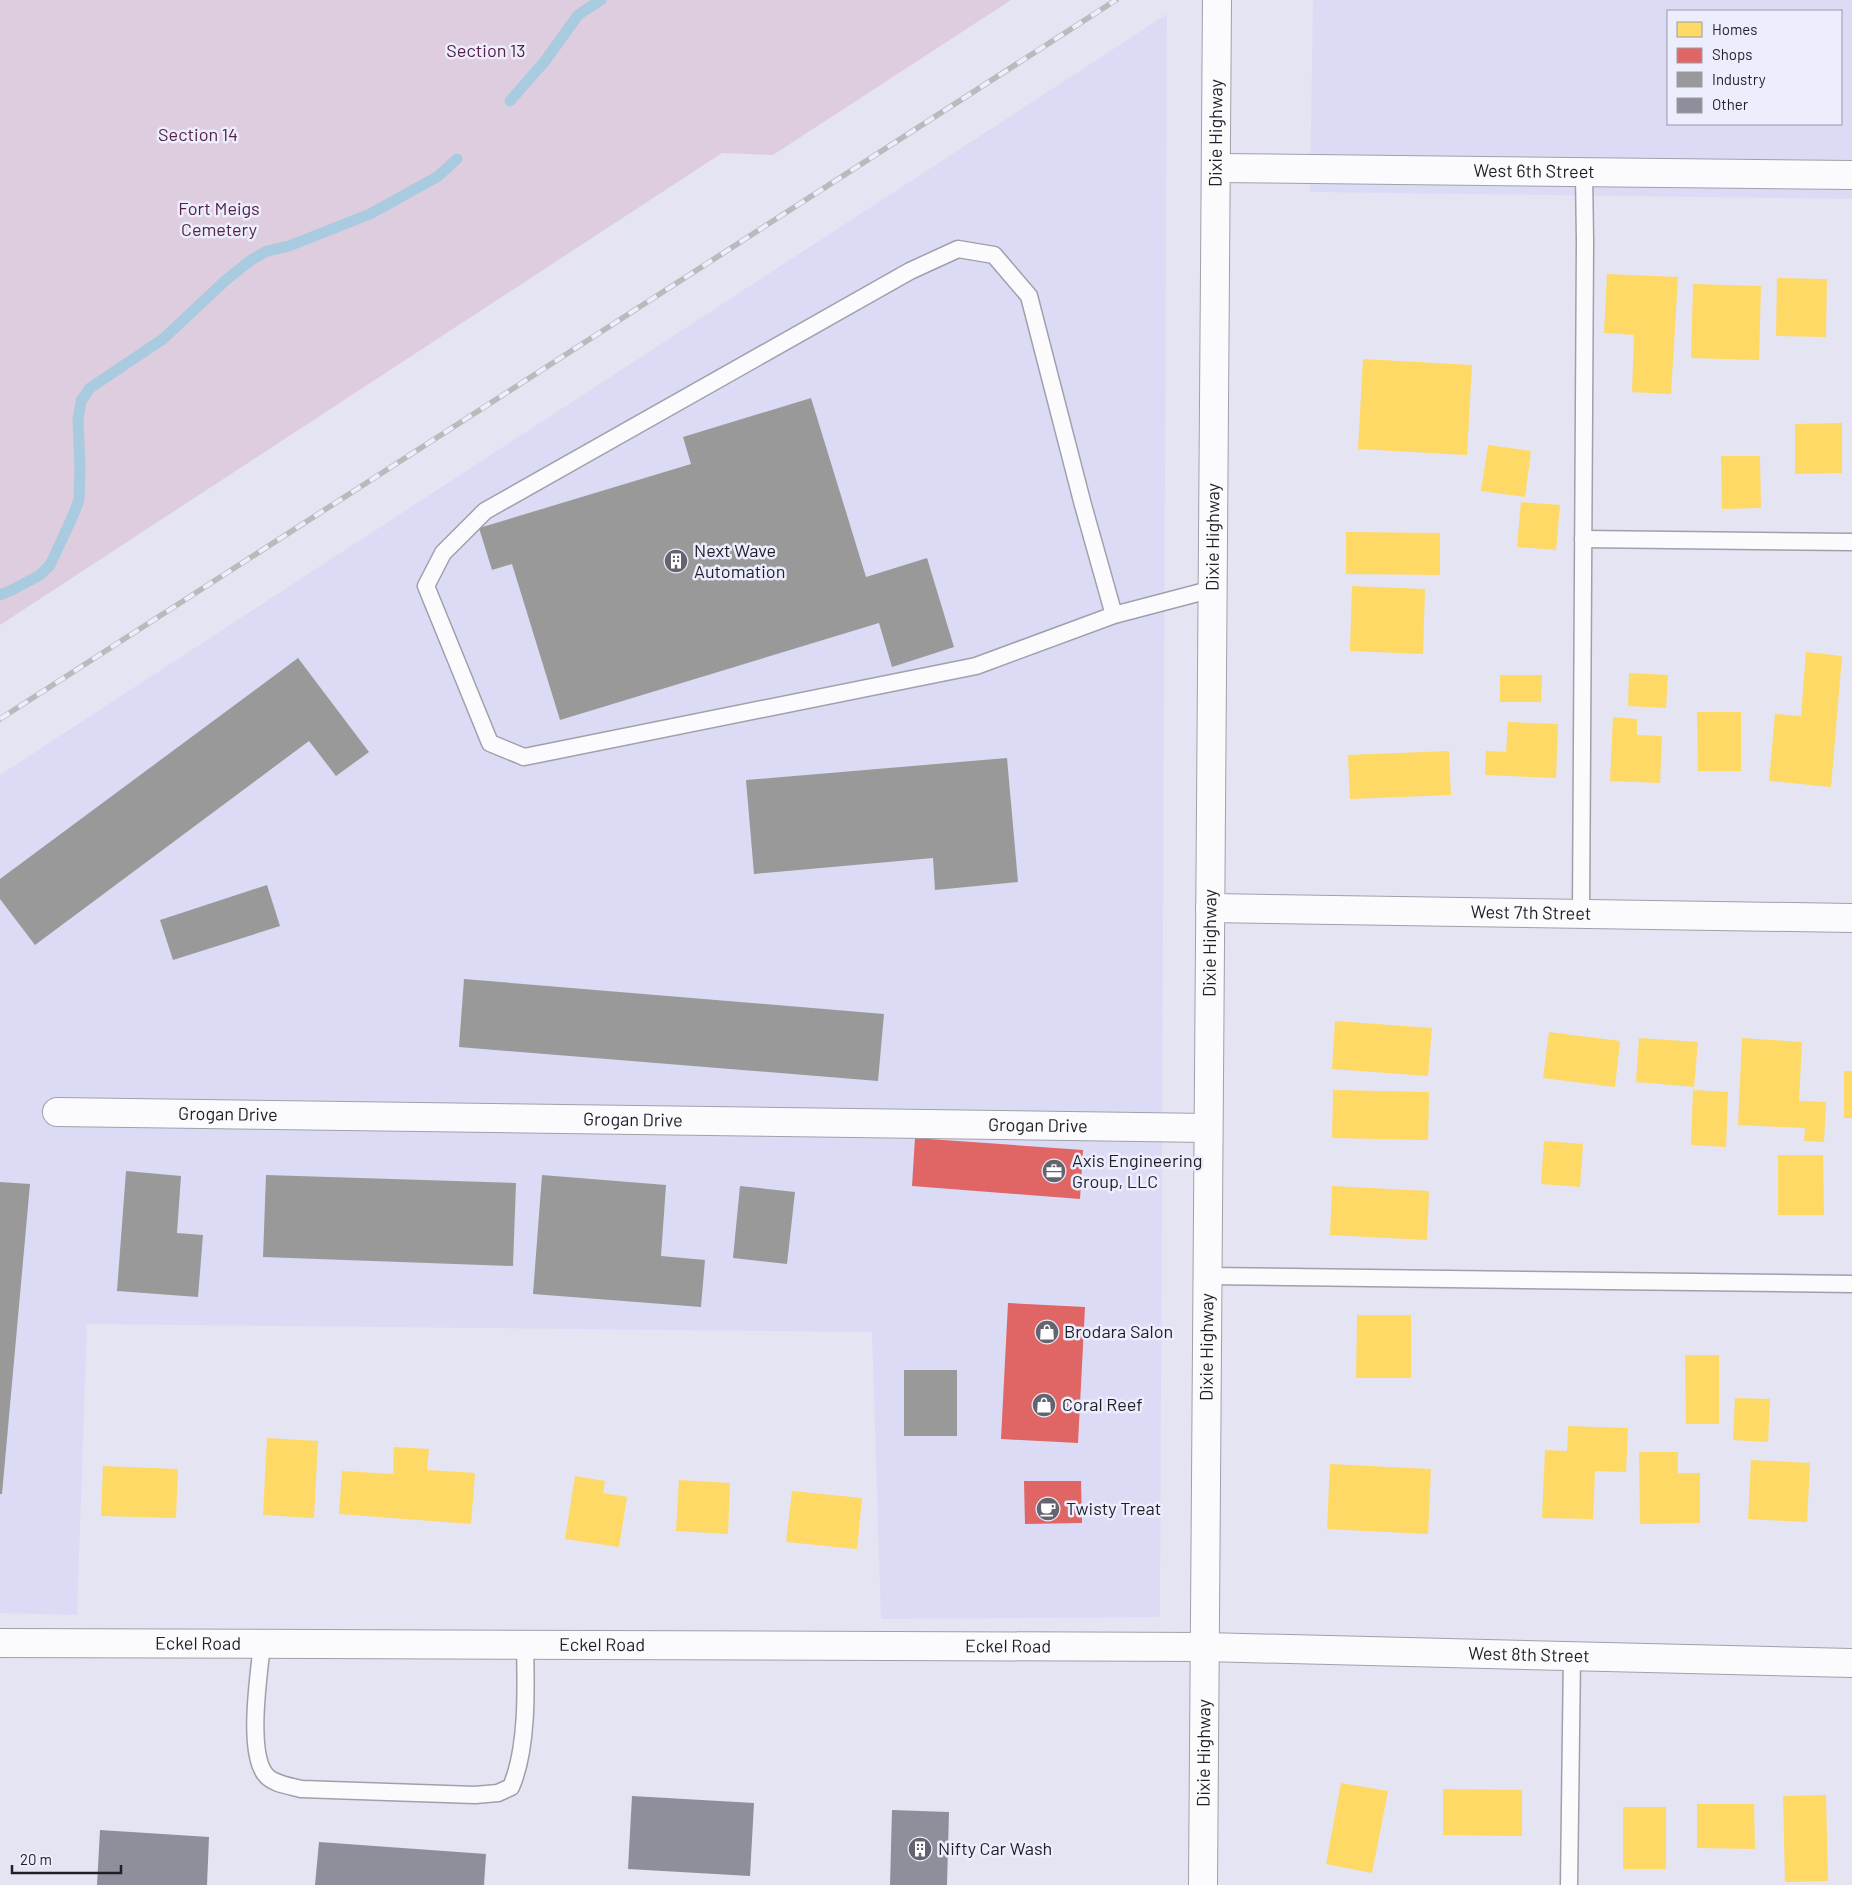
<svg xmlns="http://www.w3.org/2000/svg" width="1852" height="1885" viewBox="0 0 1852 1885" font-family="Barlow,sans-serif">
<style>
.built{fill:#dbdbf5;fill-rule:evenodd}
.green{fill:#decdde}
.homes{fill:#ffd966}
.shops{fill:#e06666}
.industry{fill:#999}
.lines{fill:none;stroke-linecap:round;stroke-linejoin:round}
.stream{stroke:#a8cbdf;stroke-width:11}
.building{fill:#8d909a}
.lane-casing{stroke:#a0a0ac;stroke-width:19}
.street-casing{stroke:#a0a0ac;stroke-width:30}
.primary-casing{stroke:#a0a0ac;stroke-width:30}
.lane{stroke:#fbfbfd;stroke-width:16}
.street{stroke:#fbfbfd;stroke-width:28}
.primary{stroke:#fbfbfd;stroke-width:28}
.rail-casing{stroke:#bababd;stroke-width:5.5}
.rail{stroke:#ecedfd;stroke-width:4;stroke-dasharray:11;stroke-linecap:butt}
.labels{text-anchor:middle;stroke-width:5;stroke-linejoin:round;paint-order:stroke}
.park-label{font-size:18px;fill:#562145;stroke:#ecedfd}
.street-label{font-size:18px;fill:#1f1f28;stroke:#ecedfd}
.poi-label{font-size:18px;fill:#1f1f28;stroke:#ecedfd;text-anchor:start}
</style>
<rect width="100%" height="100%" fill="#e4e4f3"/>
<g class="built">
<path d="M1313,0H1852V199L1310,192ZM1668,11H1841V124H1668Z"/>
<polygon points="1167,14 1160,1617 881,1619 872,1332 87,1324 77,1615 0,1613 0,775"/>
</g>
<polygon class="green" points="0,0 1011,0 773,155 722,153 0,625"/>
<g class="homes">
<polygon points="1607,274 1678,277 1671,394 1632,392 1634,335 1604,333"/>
<polygon points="1777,278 1827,279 1826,337 1776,336"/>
<polygon points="1693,284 1761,286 1759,360 1691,358"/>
<polygon points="1363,359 1472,365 1467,455 1358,449"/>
<polygon points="1842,423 1842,473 1795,474 1795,424"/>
<polygon points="1488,445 1531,451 1525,497 1481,491"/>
<polygon points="1721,456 1760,456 1761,508 1722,509"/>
<polygon points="1521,502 1560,505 1556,550 1517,547"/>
<polygon points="1346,532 1440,533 1440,575 1346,574"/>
<polygon points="1352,586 1425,589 1423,654 1350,651"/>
<polygon points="1806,652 1842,656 1831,787 1769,781 1775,714 1801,716"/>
<polygon points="1629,673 1668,675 1666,708 1628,706"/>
<polygon points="1500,675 1542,675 1541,702 1500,702"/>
<polygon points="1697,712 1741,712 1741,771 1698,771"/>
<polygon points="1613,717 1637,719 1637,735 1662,736 1660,783 1610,781"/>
<polygon points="1508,722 1558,724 1556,778 1485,775 1486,751 1506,752"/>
<polygon points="1449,751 1451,795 1350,799 1348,755"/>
<polygon points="1335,1021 1432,1028 1428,1076 1332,1069"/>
<polygon points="1549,1032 1620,1041 1615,1087 1543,1078"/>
<polygon points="1639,1038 1698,1042 1694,1087 1636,1082"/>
<polygon points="1742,1038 1802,1042 1799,1101 1826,1102 1824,1142 1804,1141 1805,1128 1738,1125"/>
<rect x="1844" y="1071" width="8" height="47"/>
<polygon points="1333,1090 1429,1092 1428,1140 1332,1138"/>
<polygon points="1693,1090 1728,1092 1726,1147 1691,1145"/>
<polygon points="1544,1141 1583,1144 1580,1187 1541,1184"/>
<polygon points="1778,1155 1823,1155 1824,1215 1778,1215"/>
<polygon points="1332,1186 1429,1191 1427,1240 1330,1235"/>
<polygon points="1357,1315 1411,1315 1411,1378 1356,1378"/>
<polygon points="1685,1355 1719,1355 1719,1424 1686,1424"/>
<polygon points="1735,1398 1770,1399 1768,1442 1733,1440"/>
<polygon points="1568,1426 1628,1428 1626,1472 1595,1471 1593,1519 1542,1518 1545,1450 1567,1451"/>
<polygon points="267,1438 318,1441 314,1518 263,1515"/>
<polygon points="394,1447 429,1449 427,1470 475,1473 471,1524 339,1514 342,1471 393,1474"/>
<polygon points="1639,1452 1678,1452 1678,1473 1700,1473 1700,1523 1640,1524"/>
<polygon points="1751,1460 1810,1463 1807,1522 1748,1519"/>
<polygon points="1330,1464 1431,1469 1428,1534 1327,1529"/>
<polygon points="103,1466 178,1469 176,1518 101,1516"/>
<polygon points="575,1476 605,1481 603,1493 627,1497 619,1547 565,1539"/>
<polygon points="679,1480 730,1483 728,1534 676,1531"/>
<polygon points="792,1491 862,1498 857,1549 786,1542"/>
<polygon points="1341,1783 1388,1791 1372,1873 1326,1864"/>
<polygon points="1443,1789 1522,1790 1522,1836 1443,1835"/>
<polygon points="1826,1795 1828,1881 1785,1882 1783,1796"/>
<polygon points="1697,1804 1754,1804 1755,1849 1697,1848"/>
<rect x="1623" y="1807" width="43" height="62"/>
</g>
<g class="shops">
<polygon points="915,1138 1083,1150 1080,1199 912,1186"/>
<polygon points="1008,1303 1085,1307 1078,1443 1001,1439"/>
<polygon points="1024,1481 1081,1481 1082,1523 1025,1524"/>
</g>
<g class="industry">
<polygon points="811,398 866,577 927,558 954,647 892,667 879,623 560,720 512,564 492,570 479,528 691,464 683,437"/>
<polygon points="298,658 369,752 336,776 309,741 35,945 0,899 0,879"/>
<polygon points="1007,758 1018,882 935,890 933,858 754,874 746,780"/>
<polygon points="267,885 280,926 173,960 160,920"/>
<polygon points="464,979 884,1014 878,1081 459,1047"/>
<polygon points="126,1171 181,1176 177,1233 203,1235 198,1297 117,1291"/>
<polygon points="266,1175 516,1183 513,1266 263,1257"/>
<polygon points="542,1175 666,1185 661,1256 705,1260 701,1307 533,1294"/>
<polygon points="0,1182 30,1184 2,1494 0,1494"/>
<polygon points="740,1186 795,1192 787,1264 733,1258"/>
<rect x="904" y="1370" width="53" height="66"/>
</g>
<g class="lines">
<g class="stream">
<polyline points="510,101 545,61 578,15 601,0"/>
<polyline points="0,595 12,590 40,575 50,565 71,520 79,500 80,468 78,420 81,401 90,388 163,339 226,280 251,260 267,251 289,246 370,214 437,177 457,159"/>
</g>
</g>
<g class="building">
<polygon points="632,1796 754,1803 750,1876 628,1869"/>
<polygon points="892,1810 949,1812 947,1885 890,1885"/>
<polygon points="100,1830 209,1837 207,1885 97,1885"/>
<polygon points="319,1842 486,1854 484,1885 315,1885"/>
</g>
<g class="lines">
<g class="lane-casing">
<g id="lane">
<polyline points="1583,539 1852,542"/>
<polyline points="1114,615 1083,505 1029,296 994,255 958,249 910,271 485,511 443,553 426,586 490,743 524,757 976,666 1114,615 1213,589"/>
<polyline points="1581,914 1585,241 1584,173"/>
<polyline points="1207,1276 1852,1284"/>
<path d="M262,1644C259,1674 247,1750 265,1774C272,1784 290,1786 301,1789L475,1795L498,1793L511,1787C528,1748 526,1687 525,1644"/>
<polyline points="1569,1885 1572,1656"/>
</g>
</g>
<g class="street-casing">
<g id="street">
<path id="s1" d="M1216,168L1852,175"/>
<path id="s2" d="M1210,908L1852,918"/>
<path id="s3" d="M57,1112L1208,1128"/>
<path id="s4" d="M0,1643L1205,1647L1852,1663"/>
</g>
</g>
<g class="primary-casing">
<g id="primary">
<path id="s5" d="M1203,1885L1217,0"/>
</g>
</g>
<use href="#lane" class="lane"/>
<use href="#street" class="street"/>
<use href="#primary" class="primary"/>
<g class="rail-casing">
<polyline id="rail" points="0,719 1116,0"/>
</g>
<use href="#rail" class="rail"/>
</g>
<defs>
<g id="building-disc" transform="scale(1.25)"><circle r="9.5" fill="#64646f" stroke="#ecedfd"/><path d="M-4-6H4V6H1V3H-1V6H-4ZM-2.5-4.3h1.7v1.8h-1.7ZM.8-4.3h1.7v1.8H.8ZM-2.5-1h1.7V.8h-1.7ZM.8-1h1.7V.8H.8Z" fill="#fff"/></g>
<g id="office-disc" transform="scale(1.25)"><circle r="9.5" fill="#64646f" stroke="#ecedfd"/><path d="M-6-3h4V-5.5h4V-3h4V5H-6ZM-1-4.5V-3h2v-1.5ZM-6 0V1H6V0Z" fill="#fff"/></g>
<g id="shop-disc" transform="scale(1.25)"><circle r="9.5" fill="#64646f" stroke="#ecedfd"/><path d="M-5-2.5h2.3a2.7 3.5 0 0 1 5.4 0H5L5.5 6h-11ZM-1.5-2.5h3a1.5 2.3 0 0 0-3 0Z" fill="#fff"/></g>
<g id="cafe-disc" transform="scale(1.25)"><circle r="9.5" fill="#64646f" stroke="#ecedfd"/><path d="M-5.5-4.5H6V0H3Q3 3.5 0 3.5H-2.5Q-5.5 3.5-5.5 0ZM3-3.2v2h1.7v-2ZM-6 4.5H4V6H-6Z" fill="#fff"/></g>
</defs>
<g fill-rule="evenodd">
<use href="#building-disc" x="676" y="561"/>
<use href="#office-disc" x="1054" y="1171"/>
<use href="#shop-disc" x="1047" y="1332"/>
<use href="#shop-disc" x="1044" y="1405"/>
<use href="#cafe-disc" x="1048" y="1509"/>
<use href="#building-disc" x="920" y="1849"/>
</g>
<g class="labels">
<g class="park-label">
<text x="486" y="57">Section 13</text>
<text x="198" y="141">Section 14</text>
<text x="219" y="215">Fort Meigs<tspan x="219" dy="21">Cemetery</tspan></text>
</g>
<g class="street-label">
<text dy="6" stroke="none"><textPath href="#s5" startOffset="1752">Dixie Highway</textPath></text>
<text dy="6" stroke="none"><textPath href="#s1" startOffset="318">West 6th Street</textPath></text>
<text dy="6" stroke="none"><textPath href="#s5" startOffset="1348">Dixie Highway</textPath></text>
<text dy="6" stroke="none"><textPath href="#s2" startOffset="321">West 7th Street</textPath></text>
<text dy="6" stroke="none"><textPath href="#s5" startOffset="942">Dixie Highway</textPath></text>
<text dy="6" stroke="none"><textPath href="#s3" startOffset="171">Grogan Drive</textPath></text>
<text dy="6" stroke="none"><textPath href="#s3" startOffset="576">Grogan Drive</textPath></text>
<text dy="6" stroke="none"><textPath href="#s3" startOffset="981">Grogan Drive</textPath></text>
<text dy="6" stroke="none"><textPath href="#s5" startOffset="538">Dixie Highway</textPath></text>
<text dy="6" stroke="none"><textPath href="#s4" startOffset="198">Eckel Road</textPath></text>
<text dy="6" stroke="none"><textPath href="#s4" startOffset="602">Eckel Road</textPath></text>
<text dy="6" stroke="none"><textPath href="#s4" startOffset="1008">Eckel Road</textPath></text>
<text dy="6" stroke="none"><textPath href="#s4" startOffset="1529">West 8th Street</textPath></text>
<text dy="6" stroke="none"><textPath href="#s5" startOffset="132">Dixie Highway</textPath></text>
</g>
<g class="poi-label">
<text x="694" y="557">Next Wave<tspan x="694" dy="21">Automation</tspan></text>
<text x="1072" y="1167">Axis Engineering<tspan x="1072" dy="21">Group, LLC</tspan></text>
<text x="1064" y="1338">Brodara Salon</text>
<text x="1062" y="1411">Coral Reef</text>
<text x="1066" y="1515">Twisty Treat</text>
<text x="938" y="1855">Nifty Car Wash</text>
</g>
</g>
<rect x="1667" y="10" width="175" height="115" fill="#ecedfd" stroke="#9a9ba8"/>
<rect x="1677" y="22" width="25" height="15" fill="#ffd966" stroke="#9a9ba8"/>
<text x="1712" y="35" font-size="15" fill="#1f1f28">Homes</text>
<rect x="1677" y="48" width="25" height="15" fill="#e06666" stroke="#9a9ba8"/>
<text x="1712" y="60" font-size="15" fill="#1f1f28">Shops</text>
<rect x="1677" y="72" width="25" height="15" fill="#999999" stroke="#9a9ba8"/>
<text x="1712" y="85" font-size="15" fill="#1f1f28">Industry</text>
<rect x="1677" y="98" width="25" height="15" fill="#8d909a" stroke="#9a9ba8"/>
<text x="1712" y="110" font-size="15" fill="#1f1f28">Other</text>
<path d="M12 1865v8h109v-8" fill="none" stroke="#1f1f28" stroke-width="2.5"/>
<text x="20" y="1865" font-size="15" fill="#1f1f28" stroke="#ecedfd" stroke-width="4" paint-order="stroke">20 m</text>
</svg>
